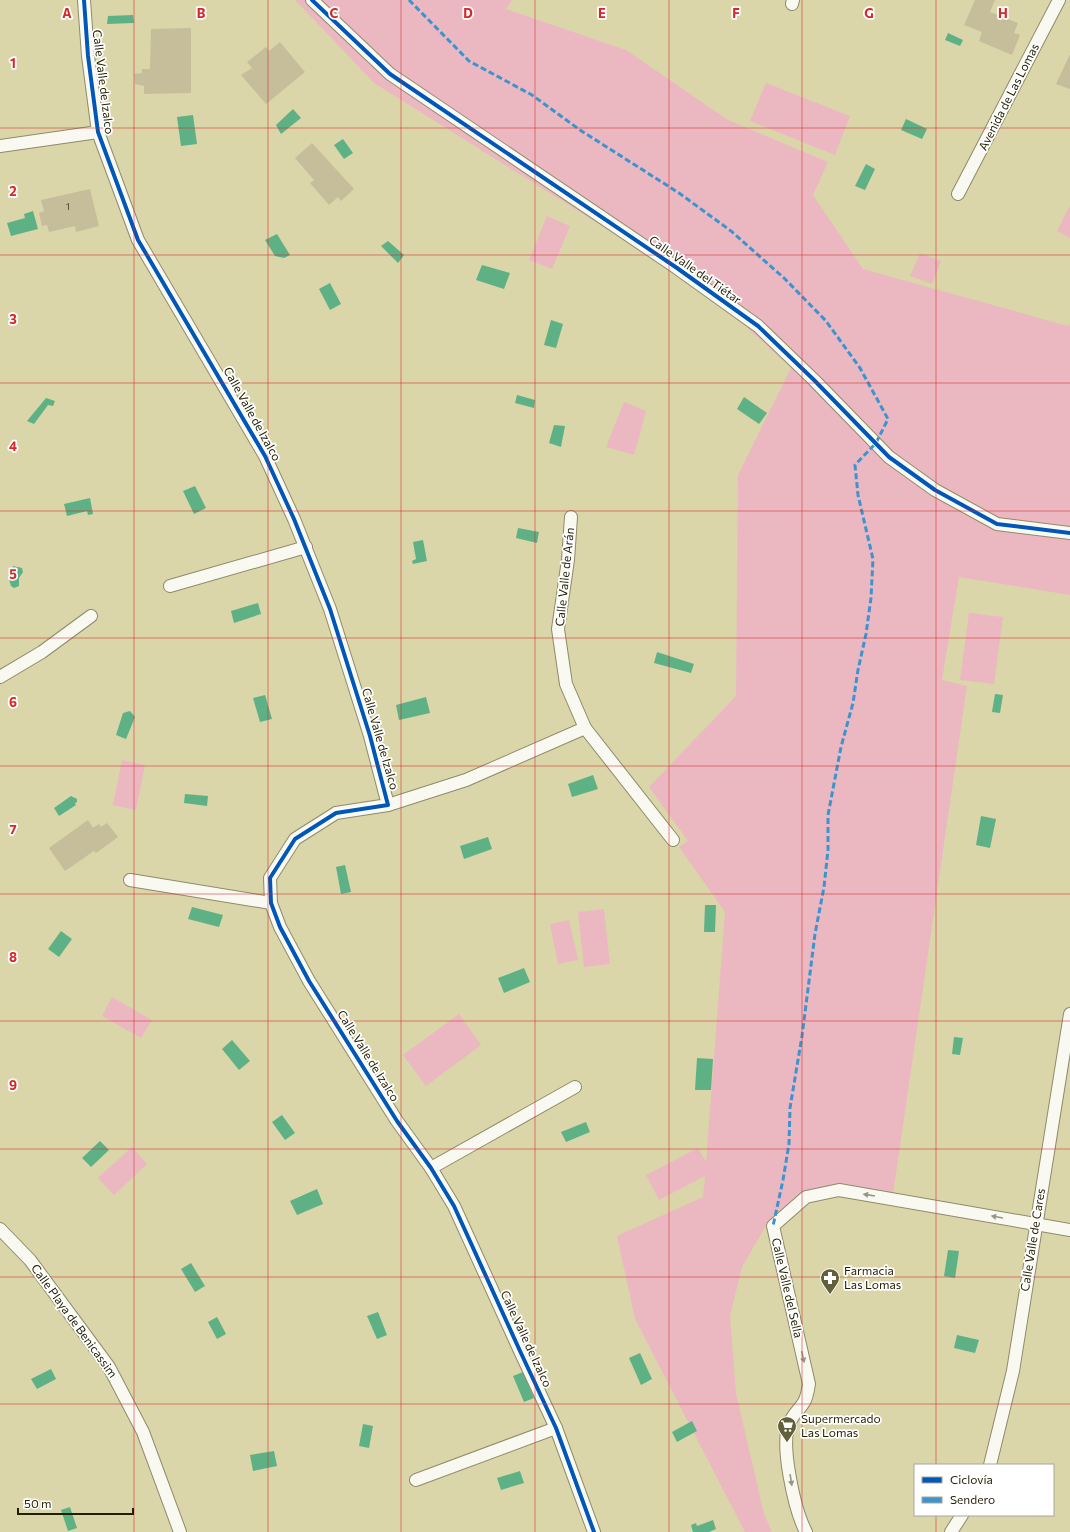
<svg xmlns="http://www.w3.org/2000/svg" width="1070" height="1532" viewBox="0 0 1070 1532" font-family="Commissioner,sans-serif">
<style>
.green{fill:#ebb8c1}
.water{fill:#5eb185}
.building{fill:#c6bd9a}
.lines{fill:none;stroke-linecap:round;stroke-linejoin:round}
.street-casing{stroke:#8e8b6a;stroke-width:14}
.street{stroke:#f9f9f2;stroke-width:12}
.quiet{stroke:#3b94d0;stroke-width:3;stroke-dasharray:6 3;stroke-linecap:butt}
.cycleway-casing{stroke:#fff;stroke-width:6}
.cycleway{stroke:#0057b8;stroke-width:4}
.oneway{fill:#989785}
.grid{fill:none;stroke:#d62828;stroke-width:1;stroke-opacity:0.55}
.labels{text-anchor:middle;stroke-width:3.5;stroke-linejoin:round;paint-order:stroke}
.number-label{font-size:10px;fill:#4b4626}
.street-label{font-size:12px;fill:#221f00;stroke:#fff}
.poi-label{font-size:12px;fill:#221f00;stroke:#fff;text-anchor:start}
.grid-label{font-size:13px;text-anchor:middle;font-weight:bold;fill:#d62828;stroke:#fff;stroke-width:3.5;stroke-linejoin:round;paint-order:stroke}
</style>
<rect width="100%" height="100%" fill="#dad6a9"/>
<g class="green">
<polygon points="295,0 512,0 506,9 626,50 728,120 828,162 813,195 863,269 1068,326 1070,323 1070,595 959,577 942,680 967,686 893,1194 845,1184 805,1192 770,1219 742,1267 730,1316 736,1393 764,1514 772,1532 745,1532 635,1319 617,1236 703,1197 705,1176 659,1200 646,1175 698,1148 706,1162 725,912 679,847 688,841 649,787 736,696 738,475 791,368 744,325 663,264 374,83"/>
<polygon points="766,83 850,116 835,155 750,121"/>
<polygon points="1070,205 1070,238 1057,231"/>
<polygon points="547,216 570,226 552,269 529,260"/>
<polygon points="920,253 941,261 932,284 910,276"/>
<polygon points="624,402 646,411 634,455 606,447"/>
<polygon points="969,613 1003,617 994,684 960,680"/>
<polygon points="122,760 145,765 136,810 113,805"/>
<polygon points="604,909 610,964 584,967 578,912"/>
<polygon points="569,920 578,960 558,964 550,924"/>
<polygon points="112,997 152,1020 141,1038 102,1016"/>
<polygon points="459,1014 481,1045 426,1086 403,1055"/>
<polygon points="132,1147 147,1164 114,1195 98,1178"/>
</g>
<g class="water">
<polygon points="133,15 134,23 107,24 108,16"/>
<polygon points="948,33 963,40 960,46 945,40"/>
<polygon points="293,109 301,118 281,134 276,125"/>
<polygon points="193,115 197,144 181,146 177,117"/>
<polygon points="906,119 927,129 922,139 901,130"/>
<polygon points="343,139 353,153 344,159 334,145"/>
<polygon points="866,164 875,169 865,190 855,186"/>
<polygon points="33,211 38,229 11,236 7,223 25,218 24,214"/>
<polygon points="277,234 290,255 284,258 275,256 265,240"/>
<polygon points="388,241 404,255 398,263 381,246"/>
<polygon points="482,265 510,273 504,289 476,280"/>
<polygon points="330,283 341,304 330,310 319,289"/>
<polygon points="551,320 563,324 556,348 544,345"/>
<polygon points="517,395 535,400 534,408 515,403"/>
<polygon points="744,397 767,413 759,424 737,409"/>
<polygon points="46,398 55,401 53,406 48,405 34,424 27,421"/>
<polygon points="554,425 565,426 561,447 549,443"/>
<polygon points="195,486 206,508 194,514 183,491"/>
<polygon points="90,498 93,514 88,515 87,511 67,516 64,504"/>
<polygon points="518,528 539,532 537,543 516,538"/>
<polygon points="423,540 427,561 413,564 412,561 416,559 413,542"/>
<polygon points="13,566 22,568 23,572 19,578 19,586 14,588 11,586 8,576"/>
<polygon points="258,603 261,614 234,623 231,611"/>
<polygon points="657,652 694,664 691,673 654,663"/>
<polygon points="995,694 1003,695 1000,713 992,712"/>
<polygon points="265,695 272,719 260,722 253,698"/>
<polygon points="426,697 430,713 399,720 396,705"/>
<polygon points="130,711 135,717 126,739 116,735 123,713"/>
<polygon points="593,775 598,789 572,797 568,784"/>
<polygon points="185,794 208,796 207,806 184,803"/>
<polygon points="71,796 77,799 77,802 75,803 76,805 59,816 54,808"/>
<polygon points="981,816 996,819 990,848 976,845"/>
<polygon points="488,837 492,849 464,859 460,846"/>
<polygon points="345,865 351,892 341,894 336,867"/>
<polygon points="705,905 716,905 715,932 704,932"/>
<polygon points="192,907 223,915 219,927 188,919"/>
<polygon points="61,931 72,939 59,957 48,949"/>
<polygon points="524,968 530,982 504,993 498,978"/>
<polygon points="954,1037 963,1038 960,1055 952,1054"/>
<polygon points="232,1040 250,1061 239,1070 222,1049"/>
<polygon points="697,1058 713,1059 711,1090 695,1090"/>
<polygon points="282,1115 295,1133 285,1140 272,1122"/>
<polygon points="586,1122 590,1132 566,1142 561,1132"/>
<polygon points="100,1141 109,1150 91,1167 82,1158"/>
<polygon points="317,1189 323,1204 297,1215 290,1201"/>
<polygon points="948,1250 959,1251 955,1278 944,1276"/>
<polygon points="191,1263 205,1286 195,1292 181,1269"/>
<polygon points="378,1312 387,1335 377,1339 367,1316"/>
<polygon points="217,1317 226,1334 217,1339 208,1322"/>
<polygon points="957,1335 979,1340 975,1353 954,1348"/>
<polygon points="640,1353 652,1379 641,1385 629,1358"/>
<polygon points="51,1369 56,1379 37,1389 31,1379"/>
<polygon points="523,1372 534,1398 524,1402 513,1376"/>
<polygon points="692,1421 697,1431 677,1442 672,1432"/>
<polygon points="363,1424 373,1426 369,1448 359,1446"/>
<polygon points="274,1451 277,1466 253,1471 250,1455"/>
<polygon points="520,1471 524,1483 501,1490 497,1478"/>
<polygon points="70,1507 77,1528 68,1531 61,1510"/>
<polygon points="713,1520 716,1529 709,1532 693,1532 691,1525 696,1523 697,1526"/>
</g>
<g class="building">
<polygon points="975,0 995,0 990,12 1018,23 1014,33 1020,35 1012,55 979,41 982,32 964,25"/>
<polygon points="191,28 191,93 144,94 144,86 135,84 134,74 142,73 142,69 150,69 151,29"/>
<polygon points="280,42 305,72 266,104 241,75 252,68 247,62 266,47 269,51"/>
<polygon points="1070,54 1070,89 1056,84"/>
<polygon points="312,143 354,189 341,201 338,197 329,205 310,183 314,180 295,158"/>
<polygon points="90,189 99,226 76,232 75,226 49,232 47,225 42,226 39,213 44,211 41,200"/>
<polygon points="88,820 93,828 99,824 101,827 107,823 118,837 96,853 94,851 65,871 49,848"/>
</g>
<g class="lines">
<g class="street-casing">
<g id="street">
<polyline points="84,0 88,56 98,132 138,240 265,456 294,519 330,609 370,736 388,805 336,813 295,839 270,878 271,903 280,927 309,981 397,1121 431,1168 454,1206 520,1351 556,1428 594,1532"/>
<polyline points="312,0 390,74 677,268 758,326 814,380 889,457 935,490 997,524 1070,533"/>
<polyline points="792,4 793,0"/>
<polyline points="0,146 98,132"/>
<polyline points="958,194 1059,0"/>
<polyline points="170,586 306,547"/>
<polyline points="0,677 42,652 91,616"/>
<polyline points="585,728 673,840"/>
<polyline points="388,805 466,780 585,728 566,684 558,629 568,560 571,517"/>
<polyline points="130,880 271,903"/>
<polyline points="431,1168 575,1087"/>
<polyline points="0,1229 30,1260 109,1367 143,1432 180,1532"/>
<polyline points="990,1465 1013,1371 1070,1014"/>
<polyline points="416,1480 556,1428"/>
<path d="M806,1532C795,1511 779,1443 790,1422C793,1414 800,1409 804,1402C807,1397 808,1390 809,1384L773,1226L806,1197L839,1190L1070,1230"/>
<polyline points="951,1532 962,1515"/>
</g>
</g>
<use href="#street" class="street"/>
<polyline class="quiet" points="409,0 469,61 532,95 580,130 679,193 731,231 784,278 826,321 860,368 888,419 876,443 855,465 858,495 873,559 871,598 866,634 858,670 853,703 841,747 828,815 828,850 824,887 815,934 802,1036 790,1108 789,1144 783,1180 773,1226"/>
<g class="cycleway-casing">
<g id="cycleway">
<polyline points="84,0 88,56 98,132 138,240 265,456 294,519 330,609 370,736 388,805 336,813 295,839 270,878 271,903 280,927 309,981 397,1121 431,1168 454,1206 520,1351 556,1428 594,1532"/>
<polyline points="312,0 390,74 677,268 758,326 814,380 889,457 935,490 997,524 1070,533"/>
</g>
</g>
<use href="#cycleway" class="cycleway"/>
</g>
<defs><path id="oneway-solid" d="M-6-.8H1V-3.2L6.5 0L1 3.2V.8H-6Z"/></defs>
<g class="oneway">
<use href="#oneway-solid" transform="translate(869 1195) rotate(-171)"/>
<use href="#oneway-solid" transform="translate(997 1217) rotate(-170)"/>
<use href="#oneway-solid" transform="translate(803 1357) rotate(78)"/>
<use href="#oneway-solid" transform="translate(791 1480) rotate(81)"/>
</g>
<path class="grid" d="M134,0V1532M268,0V1532M401,0V1532M535,0V1532M669,0V1532M802,0V1532M936,0V1465M0,128H1070M0,255H1070M0,383H1070M0,511H1070M0,638H1070M0,766H1070M0,894H1070M0,1021H1070M0,1149H1070M0,1277H1070M0,1404H1070M936,1515V1532"/>
<defs>
<g id="pharmacy-pin" transform="scale(1)"><path d="M0 17L-7.5 6A9.5 9.5 0 1 1 7.5 6Z" fill="#625f3b" stroke="#fff"/><path d="M-2-6h4v4h4v4h-4v4h-4v-4h-4v-4h4Z" fill="#fff"/></g>
<g id="supermarket-pin" transform="scale(1)"><path d="M0 17L-7.5 6A9.5 9.5 0 1 1 7.5 6Z" fill="#625f3b" stroke="#fff"/><path d="M-6-5.5h2.5l.6 2H6L4.5 2H-2.5L-4.4-4H-6ZM-1.5 3.2a1.3 1.3 0 1 0 .1 0ZM3 3.2a1.3 1.3 0 1 0 .1 0Z" fill="#fff"/></g>
</defs>
<g fill-rule="evenodd">
<use href="#pharmacy-pin" x="830" y="1278"/>
<use href="#supermarket-pin" x="787" y="1426"/>
</g>
<g class="labels">
<g class="number-label">
<text x="68" y="210">1</text>
</g>
<g class="street-label">
<text transform="translate(103 82) rotate(83)" y="4">Calle Valle de Izalco</text>
<text transform="translate(1009 97) rotate(-63)" y="4">Avenida de Las Lomas</text>
<text transform="translate(695 270) rotate(35)" y="4">Calle Valle del Tiétar</text>
<text transform="translate(252 414) rotate(61)" y="4">Calle Valle de Izalco</text>
<text transform="translate(565 577) rotate(-84)" y="4">Calle Valle de Arán</text>
<text transform="translate(380 739) rotate(74)" y="4">Calle Valle de Izalco</text>
<text transform="translate(368 1056) rotate(58)" y="4">Calle Valle de Izalco</text>
<text transform="translate(1033 1240) rotate(-81)" y="4">Calle Valle de Cares</text>
<text transform="translate(787 1288) rotate(77)" y="4">Calle Valle del Sella</text>
<text transform="translate(74 1321) rotate(54)" y="4">Calle Playa de Benicassim</text>
<text transform="translate(526 1339) rotate(65)" y="4">Calle Valle de Izalco</text>
</g>
<g class="poi-label">
<text x="844" y="1275">Farmacia<tspan x="844" dy="14">Las Lomas</tspan></text>
<text x="801" y="1423">Supermercado<tspan x="801" dy="14">Las Lomas</tspan></text>
</g>
</g>
<g class="grid-label">
<text x="67" y="18">A</text>
<text x="201" y="18">B</text>
<text x="334" y="18">C</text>
<text x="468" y="18">D</text>
<text x="602" y="18">E</text>
<text x="736" y="18">F</text>
<text x="869" y="18">G</text>
<text x="1003" y="18">H</text>
<text x="13" y="68">1</text>
<text x="13" y="196">2</text>
<text x="13" y="324">3</text>
<text x="13" y="451">4</text>
<text x="13" y="579">5</text>
<text x="13" y="707">6</text>
<text x="13" y="834">7</text>
<text x="13" y="962">8</text>
<text x="13" y="1090">9</text>
</g>
<rect x="914" y="1464" width="140" height="52" fill="#ffffff" stroke="#a7a599"/>
<rect x="922" y="1477" width="20" height="6" fill="#0057b8" stroke="#a7a599"/>
<text x="950" y="1484" font-size="12" fill="#221f00">Ciclovía</text>
<rect x="922" y="1497" width="20" height="6" fill="#3b94d0" stroke="#a7a599"/>
<text x="950" y="1504" font-size="12" fill="#221f00">Sendero</text>
<path d="M18 1508v6h115v-6" fill="none" stroke="#221f00" stroke-width="2"/>
<text x="24" y="1508" font-size="12" fill="#221f00" stroke="#ffffff" stroke-width="3" paint-order="stroke">50 m</text>
</svg>
